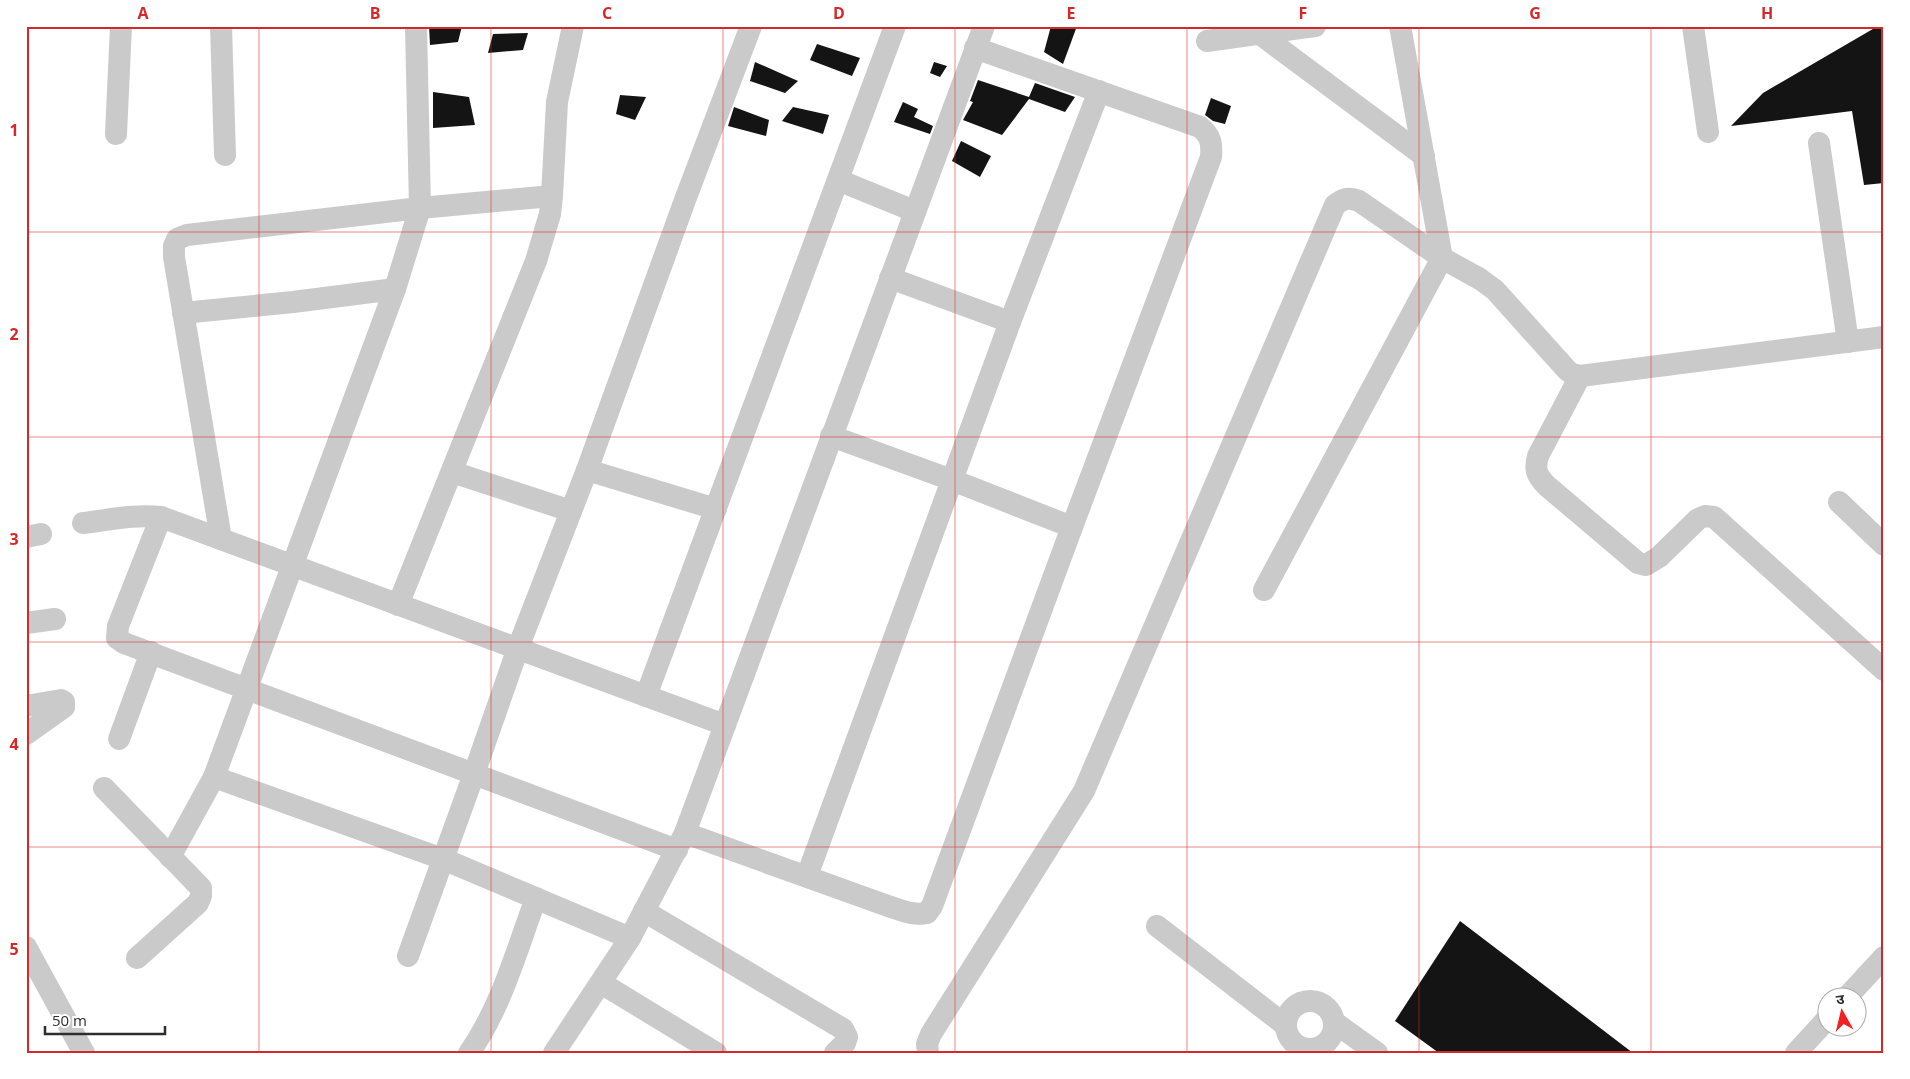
<svg xmlns="http://www.w3.org/2000/svg" width="1910" height="1079" viewBox="0 0 1910 1079" font-family="'Open Sans','Noto Sans Devanagari',sans-serif">
<style>
.building{fill:#141414}
.lines{fill:none;stroke-linecap:round;stroke-linejoin:round}
.minor{stroke:#cacaca;stroke-width:22}
.grid{fill:none;stroke:#d62828;stroke-width:1;stroke-opacity:0.55}
.neatline{fill:none;stroke:#d62828;stroke-width:2}
.grid-label{font-size:16px;text-anchor:middle;font-weight:bold;fill:#d62828}
</style>
<rect width="100%" height="100%" fill="#fff"/>
<g class="building">
<polygon points="429,26 462,26 458,42 430,45"/>
<polygon points="1051,26 1077,26 1063,64 1044,52"/>
<polygon points="1878,26 1884,26 1884,183 1864,185 1852,111 1731,126 1763,93"/>
<polygon points="528,33 523,50 488,53 493,34"/>
<polygon points="817,44 860,58 852,76 810,60"/>
<polygon points="755,62 798,81 785,93 750,81"/>
<polygon points="934,62 947,66 940,77 930,73"/>
<polygon points="978,80 1029,97 1035,83 1075,97 1065,112 1029,99 1002,135 963,120 973,102 970,101"/>
<polygon points="433,92 469,97 475,125 433,128"/>
<polygon points="620,95 646,97 635,120 616,114"/>
<polygon points="1211,98 1231,106 1225,124 1213,121 1205,115"/>
<polygon points="903,102 918,109 914,117 933,126 930,134 894,122"/>
<polygon points="734,107 769,120 766,136 728,126"/>
<polygon points="793,107 829,115 823,134 782,121"/>
<polygon points="961,141 991,156 980,177 952,161"/>
<polygon points="1460,921 1633,1053 1439,1053 1395,1021"/>
</g>
<g class="lines">
<g class="minor">
<polyline points="221,26 225,155"/>
<polyline points="416,26 420,208 395,289 214,777 443,859 630,938 685,833 984,26"/>
<polyline points="1693,26 1708,132"/>
<polyline points="1260,34 1424,156"/>
<polyline points="1207,41 1315,26"/>
<polyline points="116,134 121,26"/>
<polyline points="1819,143 1848,342"/>
<polyline points="838,180 914,211"/>
<polyline points="890,278 1010,322"/>
<polyline points="183,313 293,302 395,289"/>
<path d="M1580,376L1538,456C1534,470 1537,476 1547,486L1638,563L1646,565L1659,557L1698,519L1705,516L1714,517L1884,670"/>
<polyline points="831,436 952,480 1072,527"/>
<polyline points="587,470 716,509"/>
<polyline points="452,472 571,511"/>
<polyline points="1839,502 1884,545"/>
<path d="M83,523C109,520 134,514 161,517"/>
<polyline points="26,537 41,534"/>
<polyline points="221,539 174,257 174,246 177,239 187,235 420,208 552,196"/>
<polyline points="1264,590 1442,258 1400,26"/>
<polyline points="398,605 536,261 550,214 552,196 557,102 573,26"/>
<polyline points="26,623 55,619"/>
<polyline points="646,696 895,26"/>
<polyline points="26,706 61,700 64,702 64,707 26,734"/>
<polyline points="119,739 151,652"/>
<polyline points="104,788 201,888 201,896 198,903 137,958"/>
<path d="M685,833L888,906C901,910 914,916 927,913L932,906L1072,527L1211,157C1212,143 1211,136 1200,127L975,48"/>
<polyline points="677,850 124,643 117,638 118,626 161,517 725,725"/>
<polyline points="170,857 214,777"/>
<polyline points="807,876 1010,322 1099,91"/>
<polyline points="644,911 843,1029 847,1037 845,1043 835,1053"/>
<polyline points="1157,926 1285,1025"/>
<polyline points="26,947 84,1053"/>
<polyline points="408,956 474,774 518,648 587,470 685,200 751,26"/>
<polyline points="601,983 716,1053"/>
<polyline points="1848,996 1884,957"/>
<circle cx="1310" cy="1025" r="24"/>
<polyline points="1334,1022 1377,1053"/>
<path d="M469,1053C501,1008 517,949 536,898"/>
<polyline points="554,1053 630,938"/>
<path d="M928,1053L927,1044L931,1034L1084,791L1335,205C1344,198 1349,197 1359,201L1442,258L1480,279L1495,290L1567,370L1572,374L1580,376L1884,337"/>
<polyline points="1796,1053 1828,1018"/>
</g>
</g>
<path class="grid" d="M259,26V1053M491,26V1053M723,26V1053M955,26V1053M1187,26V1053M1419,26V1053M1651,26V1053M26,232H1884M26,437H1884M26,642H1884M26,847H1884"/>
<rect width="1910" height="1079" fill="none" stroke="#ffffff" stroke-width="55"/>
<g transform="translate(1842 1012) rotate(352)"><circle r="24" fill="#ffffff" stroke="#ababab"/>
<path d="M0-4L9 19L0 12L-9 19Z" fill="#f32022"/>
<text y="-8" font-size="14" font-weight="bold" text-anchor="middle" fill="#2d2d2d">उ</text>
</g>
<path d="M45 1026v8h120v-8" fill="none" stroke="#2d2d2d" stroke-width="2.5"/>
<text x="52" y="1026" font-size="15" fill="#2d2d2d" stroke="#ffffff" stroke-width="4" paint-order="stroke">50 m</text>
<rect x="28" y="28" width="1854" height="1024" class="neatline"/>
<g class="grid-label">
<text x="143" y="19">A</text>
<text x="375" y="19">B</text>
<text x="607" y="19">C</text>
<text x="839" y="19">D</text>
<text x="1071" y="19">E</text>
<text x="1303" y="19">F</text>
<text x="1535" y="19">G</text>
<text x="1767" y="19">H</text>
<text x="14" y="136">1</text>
<text x="14" y="340">2</text>
<text x="14" y="545">3</text>
<text x="14" y="750">4</text>
<text x="14" y="955">5</text>
</g>
</svg>
